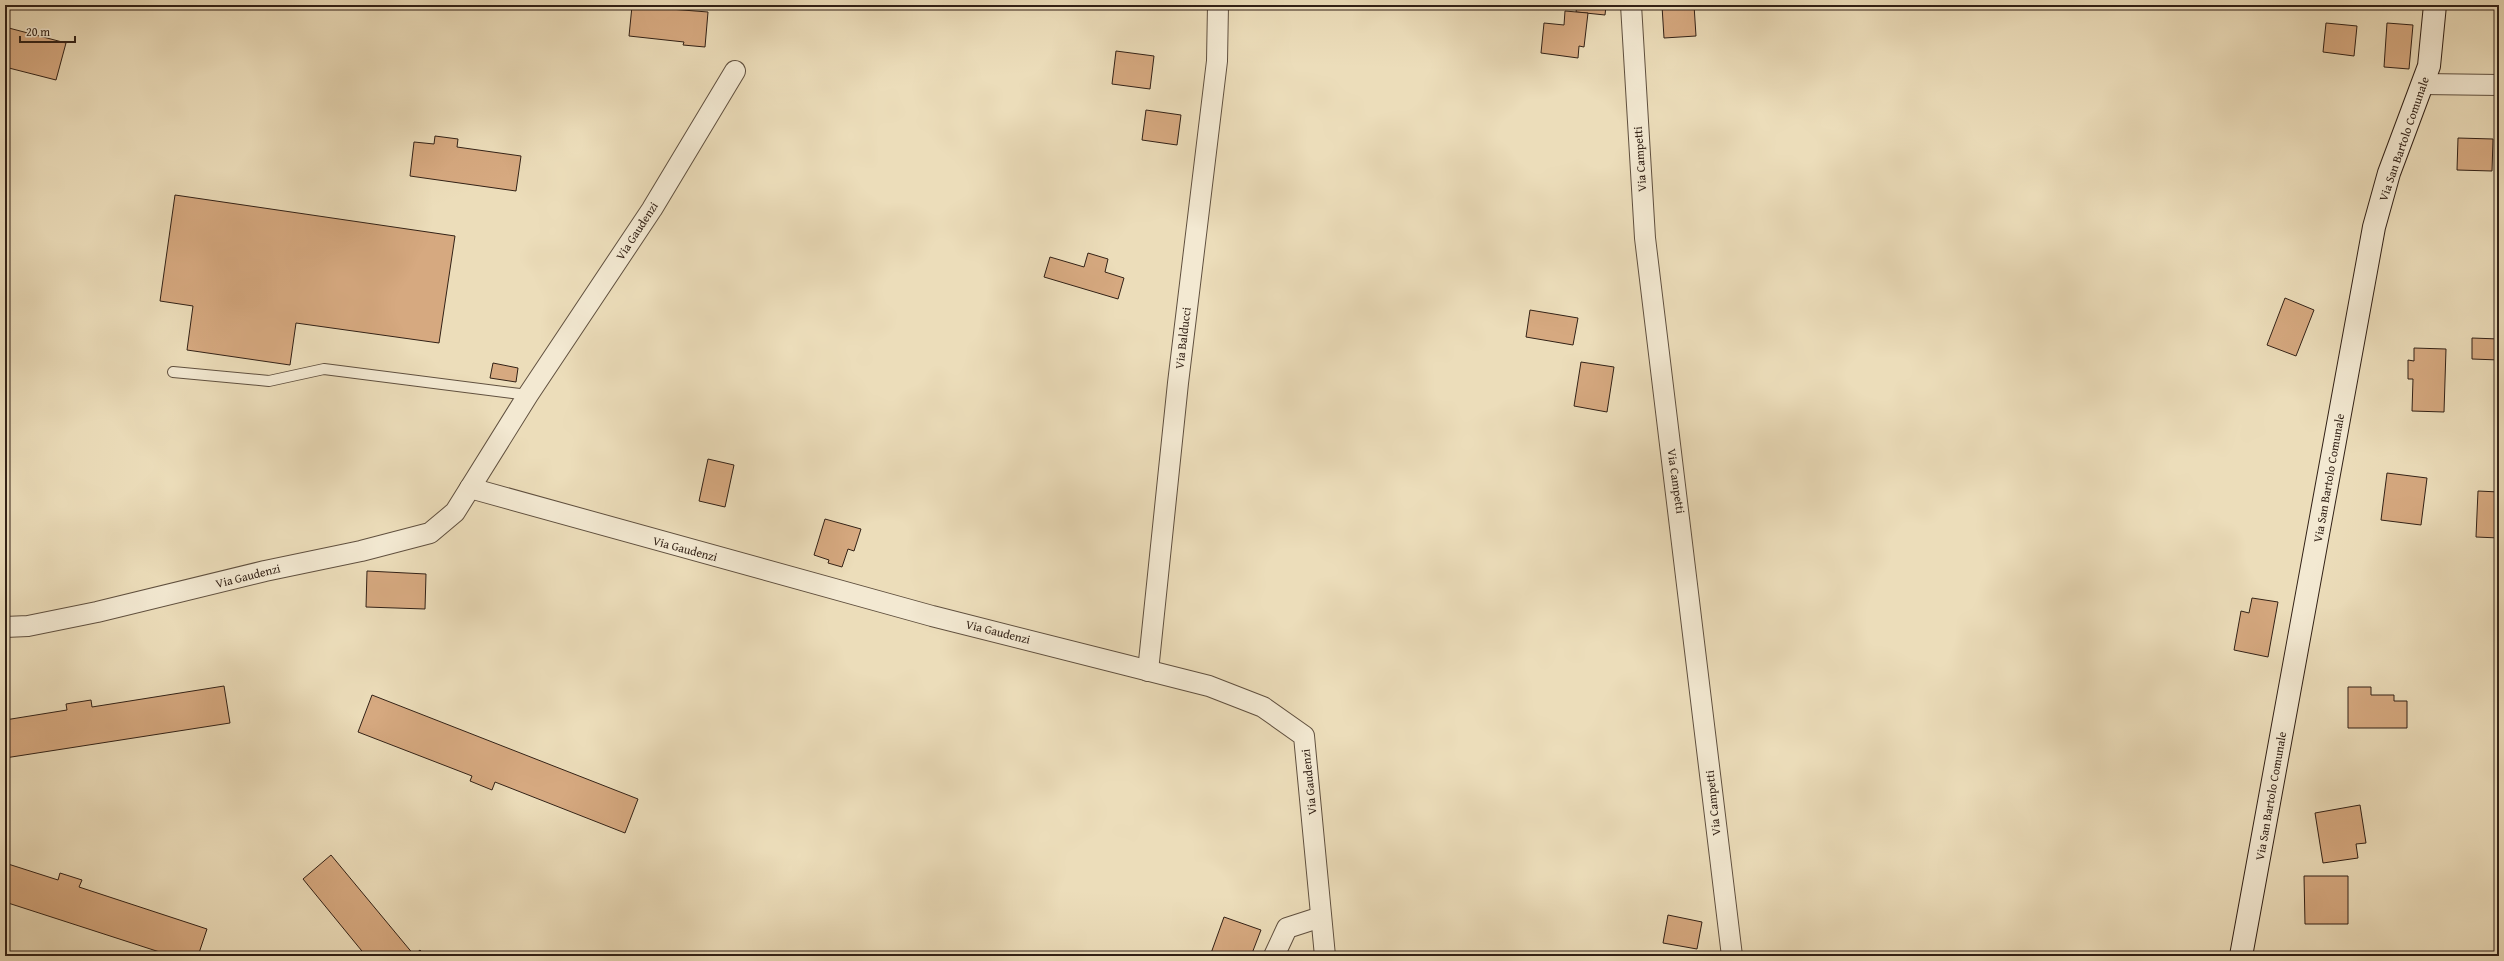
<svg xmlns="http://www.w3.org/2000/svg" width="2504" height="961" viewBox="0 0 2504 961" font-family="'Gentium Book Plus',serif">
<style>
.building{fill:#d6a980;stroke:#322116}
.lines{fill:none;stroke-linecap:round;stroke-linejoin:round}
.lane-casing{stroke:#60503f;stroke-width:12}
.street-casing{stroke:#60503f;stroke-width:22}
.secondary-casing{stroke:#322116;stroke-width:24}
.lane{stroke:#f3e9d2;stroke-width:10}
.street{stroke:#f3e9d2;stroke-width:20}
.secondary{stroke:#f3e9d2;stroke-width:22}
.labels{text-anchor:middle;stroke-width:3;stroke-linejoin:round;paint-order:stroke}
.street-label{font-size:12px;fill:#322116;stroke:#f3e9d2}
</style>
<rect width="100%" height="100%" fill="#ecddba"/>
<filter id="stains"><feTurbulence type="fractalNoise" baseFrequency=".005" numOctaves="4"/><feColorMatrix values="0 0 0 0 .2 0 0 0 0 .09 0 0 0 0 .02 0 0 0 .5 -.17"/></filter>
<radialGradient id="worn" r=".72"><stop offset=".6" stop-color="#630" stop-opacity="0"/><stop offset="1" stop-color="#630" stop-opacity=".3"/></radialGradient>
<g class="building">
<polygon points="1577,5 1613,5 1606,6 1605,15 1576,12"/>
<polygon points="1694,5 1696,36 1664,38 1662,6"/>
<polygon points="632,6 708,12 705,47 683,45 684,42 629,36"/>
<polygon points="1565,11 1588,13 1584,47 1579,46 1578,58 1541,53 1544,23 1564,25"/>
<polygon points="2326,23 2357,26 2354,56 2323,52"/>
<polygon points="2387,23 2413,25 2409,69 2384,67"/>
<polygon points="5,27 66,43 56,80 5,67"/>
<polygon points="1116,51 1154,56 1150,89 1112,84"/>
<polygon points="1146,110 1181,115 1177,145 1142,140"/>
<polygon points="435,136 458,139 457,147 521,156 516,191 410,176 414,142 434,144"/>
<polygon points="2458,138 2493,139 2492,171 2457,170"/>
<polygon points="175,195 455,236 439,343 296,323 290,365 187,350 193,306 160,301"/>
<polygon points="1088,253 1108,259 1105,272 1124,278 1118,299 1044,277 1050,257 1084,267"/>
<polygon points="2285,298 2314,310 2296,356 2267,345"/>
<polygon points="1530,310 1578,318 1573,345 1526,337"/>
<polygon points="2472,338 2499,339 2499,360 2472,359"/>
<polygon points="2414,348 2446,349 2444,412 2412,411 2413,379 2408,379 2408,360 2414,361"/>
<polygon points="1581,362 1614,367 1607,412 1574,406"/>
<polygon points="493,363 518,368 516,382 490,378"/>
<polygon points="708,459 734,465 725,507 699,501"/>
<polygon points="2387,473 2427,478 2421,525 2381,520"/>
<polygon points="2478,491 2499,492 2499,538 2476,537"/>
<polygon points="825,519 861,529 854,551 848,549 842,567 828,563 829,560 814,555"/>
<polygon points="367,571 426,574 425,609 366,607"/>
<polygon points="2252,598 2278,602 2268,657 2234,650 2241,611 2249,613"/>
<polygon points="224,686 230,723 5,758 5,720 67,710 66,704 91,700 92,707"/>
<polygon points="2348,687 2371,687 2371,695 2394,695 2394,701 2407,701 2407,728 2348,728"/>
<polygon points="372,695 638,799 625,833 495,782 492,790 470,781 472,776 358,732"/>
<polygon points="2360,805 2366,843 2356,844 2358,858 2323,863 2315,813"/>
<polygon points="331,855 414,955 420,950 426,956 366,956 303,879"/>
<polygon points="5,863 58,880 60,873 82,880 79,887 207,929 198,956 172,956 5,902"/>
<polygon points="2304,876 2348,876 2348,924 2305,924"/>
<polygon points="1668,915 1702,922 1697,949 1663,943"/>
<polygon points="1224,917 1261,930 1251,956 1210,956"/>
</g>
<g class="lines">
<g class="lane-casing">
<polyline id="lane" points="173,372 269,381 324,369 528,395"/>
</g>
<g class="street-casing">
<g id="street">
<polyline points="1631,5 1645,238 1732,956"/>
<polyline points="2423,84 2499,85"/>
<polyline points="470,488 932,616 1209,686 1263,707 1304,736 1325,956"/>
<polyline points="5,627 28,626 97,612 265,571 361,551 430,533 455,512 528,395 652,209 735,71"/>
<polyline points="1148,671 1178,383 1217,61 1218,5"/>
<polyline points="1274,956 1287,928 1321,917"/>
</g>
</g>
<g class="secondary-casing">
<polyline id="secondary" points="2241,956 2374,227 2389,173 2429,66 2435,5"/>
</g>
<use href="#lane" class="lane"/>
<use href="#street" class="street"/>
<use href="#secondary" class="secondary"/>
</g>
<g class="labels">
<g class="street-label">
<text transform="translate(2404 139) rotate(-71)" y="4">Via San Bartolo Comunale</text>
<text transform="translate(1640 159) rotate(-94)" y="4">Via Campetti</text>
<text transform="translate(637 231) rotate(-57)" y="4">Via Gaudenzi</text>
<text transform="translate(1183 338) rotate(-83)" y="4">Via Balducci</text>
<text transform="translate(2329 478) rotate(-80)" y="4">Via San Bartolo Comunale</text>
<text transform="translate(1676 481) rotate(82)" y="4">Via Campetti</text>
<text transform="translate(685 549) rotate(15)" y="4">Via Gaudenzi</text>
<text transform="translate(248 576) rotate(-14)" y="4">Via Gaudenzi</text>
<text transform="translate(998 632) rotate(14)" y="4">Via Gaudenzi</text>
<text transform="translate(1309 782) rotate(-96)" y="4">Via Gaudenzi</text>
<text transform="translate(2271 796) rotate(-80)" y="4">Via San Bartolo Comunale</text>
<text transform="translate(1713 803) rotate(-96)" y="4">Via Campetti</text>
</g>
</g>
<rect width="2504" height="961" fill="none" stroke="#ecddba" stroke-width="20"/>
<rect x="6" y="6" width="2492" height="949" fill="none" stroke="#322116" stroke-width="2"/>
<rect x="10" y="10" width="2484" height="941" fill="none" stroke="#322116"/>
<path d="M20 36v6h55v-6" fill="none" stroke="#322116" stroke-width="2"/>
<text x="26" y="36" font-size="12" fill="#322116" stroke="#f3e9d2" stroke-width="3" paint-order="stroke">20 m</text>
<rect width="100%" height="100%" filter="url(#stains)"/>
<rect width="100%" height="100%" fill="url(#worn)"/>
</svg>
